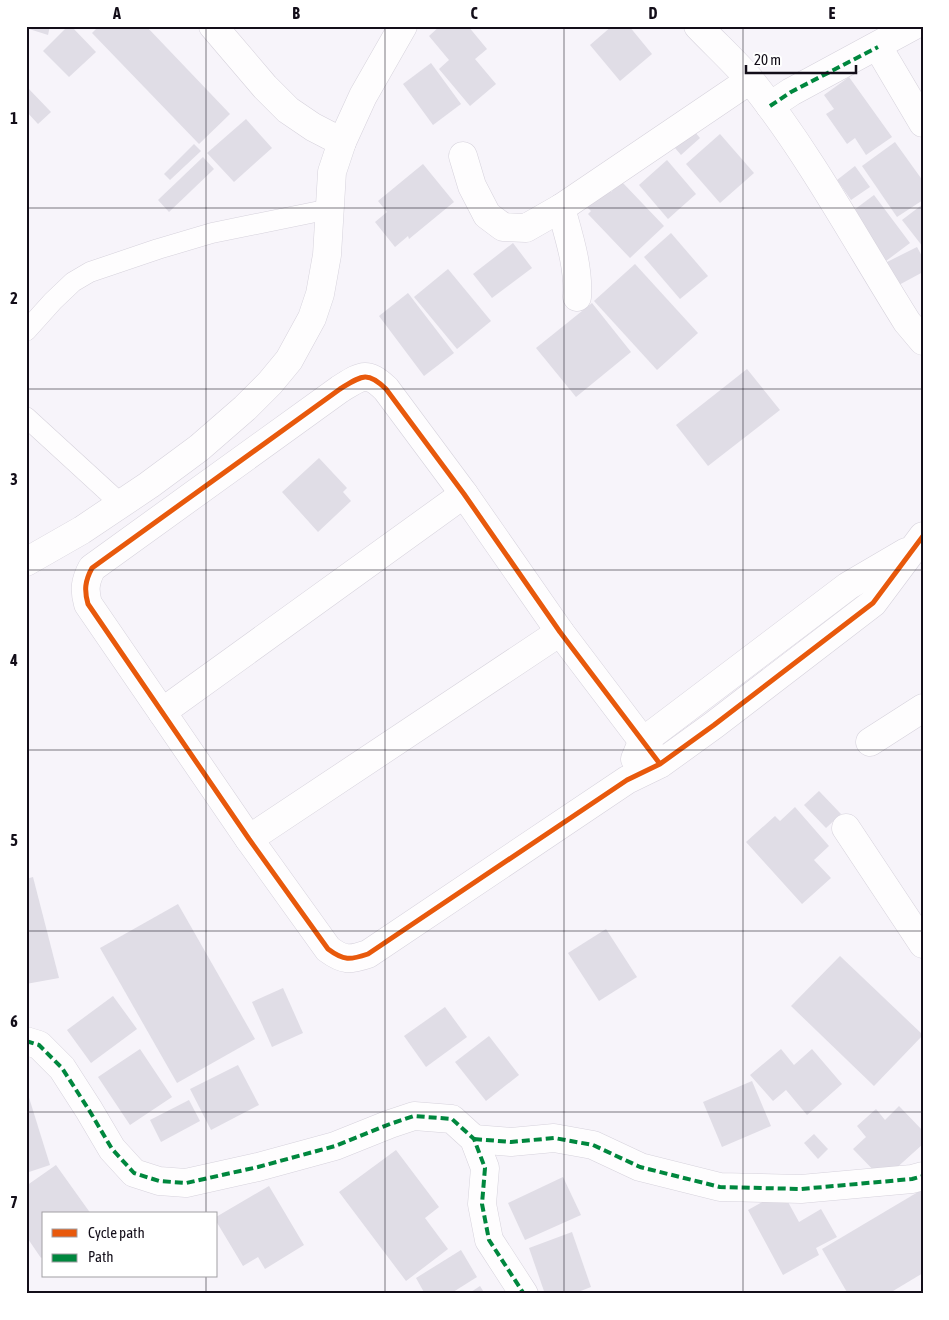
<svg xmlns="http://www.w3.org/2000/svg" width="949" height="1320" viewBox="0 0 949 1320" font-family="'Asap Condensed',sans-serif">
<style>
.building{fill:#e0dde6}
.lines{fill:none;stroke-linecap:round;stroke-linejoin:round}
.lane-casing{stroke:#d6d2dc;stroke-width:21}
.street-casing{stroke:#d6d2dc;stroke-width:29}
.lane{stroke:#fefdfe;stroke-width:20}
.street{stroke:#fefdfe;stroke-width:28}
.quiet{stroke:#00873e;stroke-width:4;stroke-dasharray:8 4;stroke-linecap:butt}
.cycleway-casing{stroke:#fff;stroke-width:8}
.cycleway{stroke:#e8590c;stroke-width:5}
.grid{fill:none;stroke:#130e19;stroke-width:1;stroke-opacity:0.55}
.neatline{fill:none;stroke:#130e19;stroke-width:2}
.grid-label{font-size:16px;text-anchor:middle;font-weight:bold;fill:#130e19}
</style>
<rect width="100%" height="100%" fill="#f7f4fa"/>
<g class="building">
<polygon points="26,26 50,26 48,35 26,28"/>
<polygon points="68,26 71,26 96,52 69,77 43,51"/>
<polygon points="99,26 146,26 230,114 199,144 92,33"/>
<polygon points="440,26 468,26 487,49 475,59 496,84 470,106 439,69 449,60 429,36"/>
<polygon points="612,26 629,26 652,54 620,81 590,45"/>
<polygon points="431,63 461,104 433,125 403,84"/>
<polygon points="849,77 892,137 866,155 855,138 847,144 826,114 834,109 824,95"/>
<polygon points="26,86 51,112 38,124 26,111"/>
<polygon points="246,119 272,148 234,182 207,153"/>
<polygon points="688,124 700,138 681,155 669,141"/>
<polygon points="720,134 754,173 720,203 686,164"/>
<polygon points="895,142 923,181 923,200 897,217 862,166"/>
<polygon points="194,144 201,151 170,180 164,174"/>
<polygon points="203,157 214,169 169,212 158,200"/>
<polygon points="667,160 696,194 668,219 639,185"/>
<polygon points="423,164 454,202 409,239 408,236 395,247 375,222 387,212 378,201"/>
<polygon points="855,166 870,187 851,200 837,180"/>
<polygon points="622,182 664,226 630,258 588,214 591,211 582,202 603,183 611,192"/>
<polygon points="874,195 910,243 882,264 846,216"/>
<polygon points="923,204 923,247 902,220"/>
<polygon points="671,233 708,276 680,299 644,257"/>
<polygon points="513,243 532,268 492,298 473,274"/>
<polygon points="917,247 923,258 923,272 897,286 885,263"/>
<polygon points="635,264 698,333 657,370 594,301"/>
<polygon points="448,269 491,321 457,349 414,297"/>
<polygon points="408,293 454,353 424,376 379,316"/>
<polygon points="592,303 631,352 576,397 536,348"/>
<polygon points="747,369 780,410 708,466 676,425"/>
<polygon points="319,458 347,488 343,492 351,501 318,532 282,492"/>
<polygon points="819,791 841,814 826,828 804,805"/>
<polygon points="795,807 829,846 814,860 831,878 802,904 746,842 775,816 780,821"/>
<polygon points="33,877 59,978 26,984 26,879"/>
<polygon points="178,904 255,1039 177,1083 100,948"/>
<polygon points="606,929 637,977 599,1001 568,953"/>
<polygon points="840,956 923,1035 874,1086 791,1006"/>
<polygon points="283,988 303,1033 272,1047 252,1002"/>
<polygon points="113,996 137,1029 91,1063 67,1030"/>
<polygon points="445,1007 467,1037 426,1067 404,1036"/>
<polygon points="489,1036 519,1075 486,1101 455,1062"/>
<polygon points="140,1049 172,1097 130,1125 98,1077"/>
<polygon points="781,1049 794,1065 812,1049 842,1084 807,1115 786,1090 773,1101 750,1075"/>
<polygon points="238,1065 259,1105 211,1130 190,1089"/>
<polygon points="752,1081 771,1126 722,1147 703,1102"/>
<polygon points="26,1088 50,1165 26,1173"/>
<polygon points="189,1100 200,1121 161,1142 150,1120"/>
<polygon points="899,1106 923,1131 923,1144 883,1180 853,1149 866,1137 857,1126 876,1109 885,1120"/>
<polygon points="814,1134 828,1149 818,1159 804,1143"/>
<polygon points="396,1150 439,1207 425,1218 448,1249 406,1281 339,1192"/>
<polygon points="56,1165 91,1214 44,1214 44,1256 41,1258 26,1236 26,1186"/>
<polygon points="563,1177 581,1215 525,1240 508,1203"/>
<polygon points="269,1186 304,1245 265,1269 258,1257 243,1266 216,1221 216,1217"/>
<polygon points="923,1189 923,1273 888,1294 848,1294 822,1249"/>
<polygon points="782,1191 799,1222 821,1209 837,1237 816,1248 819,1255 783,1275 748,1210"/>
<polygon points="572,1232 591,1287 573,1294 545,1294 529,1248"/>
<polygon points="461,1250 477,1277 450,1294 425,1294 416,1278"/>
<polygon points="480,1286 485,1294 468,1294"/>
</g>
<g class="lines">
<g class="lane-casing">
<g id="lane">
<polyline points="26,331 53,301 73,282 90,272 158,249 212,233 330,209"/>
<polyline points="26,417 121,504"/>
</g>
</g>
<g class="street-casing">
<g id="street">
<polyline points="213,26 265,87 288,110 313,127 342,142"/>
<path d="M698,26C715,44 735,62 751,81C811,156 856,241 907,322L923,341"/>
<polyline points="878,47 923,123"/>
<polyline points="770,106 791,92 913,26"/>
<polyline points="463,156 472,186 487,215 503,227 526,228 561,208 750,80"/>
<path d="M561,208C569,237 579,267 577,297"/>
<polyline points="26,562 82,530 149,485 199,448 245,408 270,383 289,360 312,318 320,294 327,255 332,172 342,142 363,96 403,26"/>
<polyline points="162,712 464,494"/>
<polyline points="870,742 923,708"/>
<polyline points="635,759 642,742 848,586 906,552"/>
<path d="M660,764L560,632L464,494L386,389C367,370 361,376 340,389L92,568C85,581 84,590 88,604L249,839L328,949C344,961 350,960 368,954L627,780L660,764L714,725L873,603L923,536"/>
<polyline points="846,828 923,944"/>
<polyline points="249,839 560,632"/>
<polyline points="26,1041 39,1045 62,1068 89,1110 112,1149 134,1173 159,1181 186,1183 258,1167 335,1146 390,1124 414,1116 452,1119 474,1139 485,1168 482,1204 489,1240 524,1294"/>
<polyline points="474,1139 511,1142 554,1138 593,1145 640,1167 720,1187 801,1189 912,1179 923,1176"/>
</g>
</g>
<use href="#lane" class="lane"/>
<use href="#street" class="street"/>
<g class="quiet">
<polyline points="770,106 791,92 878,47"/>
<polyline points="26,1041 39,1045 62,1068 89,1110 112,1149 134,1173 159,1181 186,1183 258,1167 335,1146 390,1124 414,1116 452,1119 474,1139 485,1168 482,1204 489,1240 524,1294"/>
<polyline points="474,1139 511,1142 554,1138 593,1145 640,1167 720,1187 801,1189 912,1179 923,1176"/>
</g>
<g class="cycleway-casing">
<path id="cycleway" d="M660,764L560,632L464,494L386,389C367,370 361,376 340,389L92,568C85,581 84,590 88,604L249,839L328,949C344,961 350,960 368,954L627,780L660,764L714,725L873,603L923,536"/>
</g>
<use href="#cycleway" class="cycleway"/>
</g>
<path class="grid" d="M206,26V1214M385,26V1294M564,26V1294M743,26V1294M26,208H923M26,389H923M26,570H923M26,750H923M26,931H923M26,1112H923M206,1276V1294"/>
<rect width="949" height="1320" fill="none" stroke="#ffffff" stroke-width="55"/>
<rect x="42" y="1212" width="175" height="65" fill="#ffffff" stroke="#a19fa3"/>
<rect x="52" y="1229" width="25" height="8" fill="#e8590c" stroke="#a19fa3"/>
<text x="88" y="1238" font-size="15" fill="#130e19">Cycle path</text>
<rect x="52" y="1254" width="25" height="8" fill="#00873e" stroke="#a19fa3"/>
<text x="88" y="1262" font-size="15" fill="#130e19">Path</text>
<path d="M746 65v8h110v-8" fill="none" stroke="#130e19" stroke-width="2.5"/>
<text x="754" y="65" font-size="15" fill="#130e19" stroke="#ffffff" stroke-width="4" paint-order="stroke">20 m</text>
<rect x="28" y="28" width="894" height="1264" class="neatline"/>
<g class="grid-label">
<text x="117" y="19">A</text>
<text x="296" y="19">B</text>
<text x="474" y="19">C</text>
<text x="653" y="19">D</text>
<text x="832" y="19">E</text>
<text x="14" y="124">1</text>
<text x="14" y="304">2</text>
<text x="14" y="485">3</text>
<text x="14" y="666">4</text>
<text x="14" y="846">5</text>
<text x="14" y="1027">6</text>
<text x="14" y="1208">7</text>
</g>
</svg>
